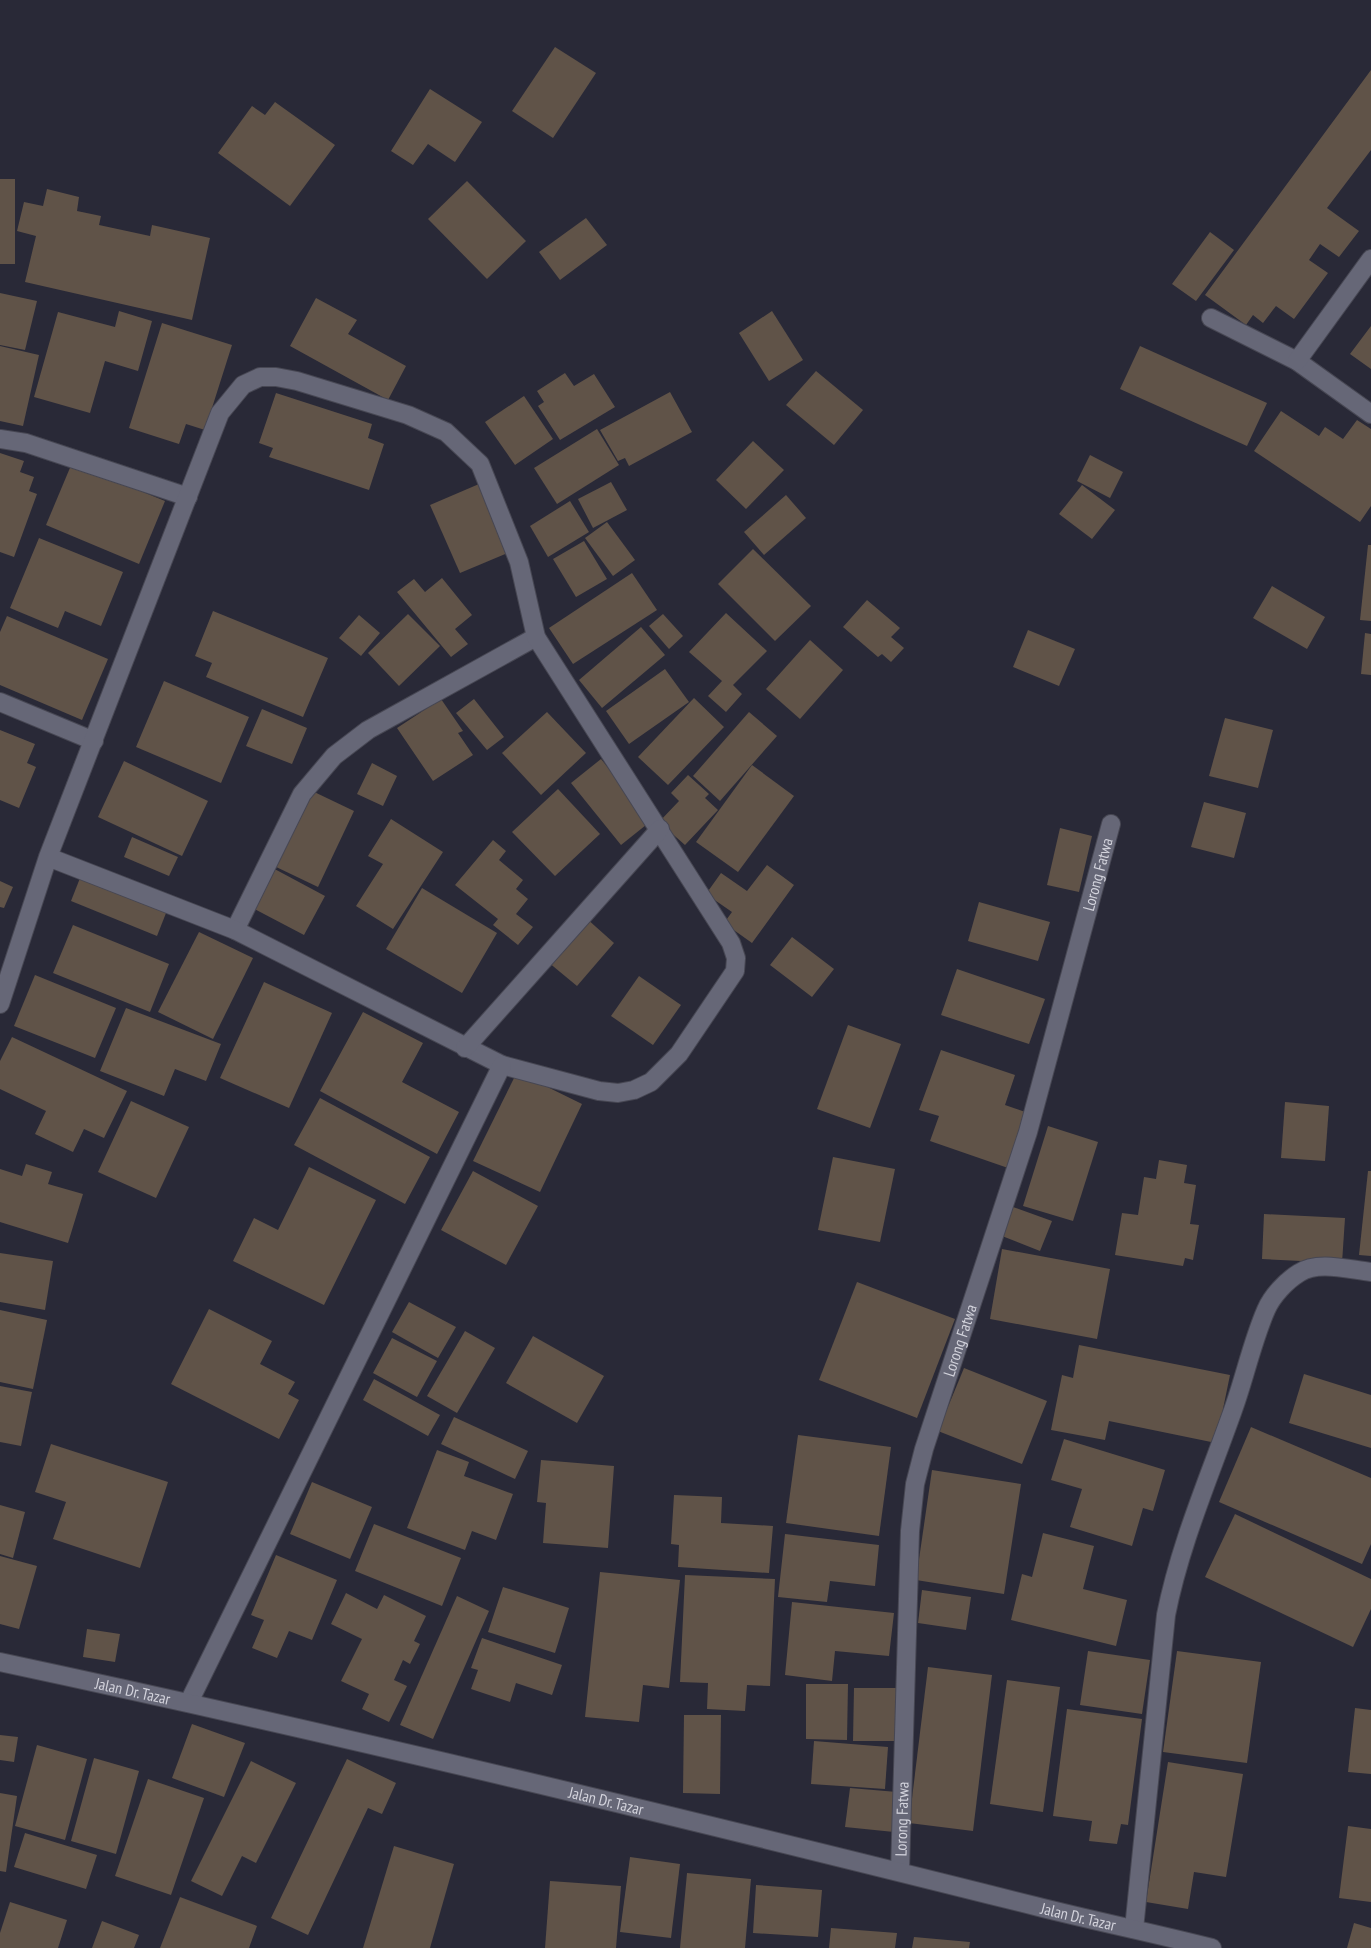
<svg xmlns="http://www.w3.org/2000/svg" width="1371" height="1948" viewBox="0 0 1371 1948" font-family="'PT Sans Narrow',sans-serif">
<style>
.building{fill:#605348}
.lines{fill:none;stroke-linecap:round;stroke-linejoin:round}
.street-casing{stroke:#474753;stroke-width:20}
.secondary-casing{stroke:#474753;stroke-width:20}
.street{stroke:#666777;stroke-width:18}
.secondary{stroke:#666777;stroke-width:18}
.labels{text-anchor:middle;stroke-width:6;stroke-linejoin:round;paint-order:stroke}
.street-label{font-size:16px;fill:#d3d3dc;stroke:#1f1f2d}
</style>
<rect width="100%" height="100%" fill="#292937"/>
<g class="building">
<polygon points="555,47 596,73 553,138 512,111"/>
<polygon points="1371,70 1371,150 1327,208 1359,231 1339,257 1320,244 1309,260 1328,273 1294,319 1276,306 1263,323 1253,315 1246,325 1205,295"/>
<polygon points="430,89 482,122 455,162 428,144 413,165 391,151"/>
<polygon points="275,102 335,145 290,206 218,153 252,106 265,115"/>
<rect x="0" y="179" width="15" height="85"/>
<polygon points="467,181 526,241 487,279 428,219"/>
<polygon points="47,189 79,197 77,211 101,216 99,225 150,236 152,225 210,238 192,320 25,282 36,236 17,231 24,202 43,206"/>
<polygon points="586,218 607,245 560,280 539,252"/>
<polygon points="1210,232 1234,250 1196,301 1172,284"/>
<polygon points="0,293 37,301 25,350 0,345"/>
<polygon points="316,298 357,320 348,334 406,366 388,400 290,346"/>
<polygon points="119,311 152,321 138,371 105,361 90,413 34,397 58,312 115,327"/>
<polygon points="772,311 803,360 769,381 739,333"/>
<polygon points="162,323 232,345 205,430 186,424 179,444 129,428"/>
<polygon points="1371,326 1371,369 1350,354"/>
<polygon points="0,346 39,355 23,426 0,421"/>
<polygon points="1140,346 1267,403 1247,446 1120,389"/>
<polygon points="816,371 863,410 834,445 786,405"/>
<polygon points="565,373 574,386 594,374 615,407 560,440 538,406 544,402 537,391"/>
<polygon points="670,392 692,432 629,466 625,458 618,461 600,430"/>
<polygon points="276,393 372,424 368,438 384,444 369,490 269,457 273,448 259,443"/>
<polygon points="524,396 553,439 515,465 485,422"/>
<polygon points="1281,411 1319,436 1325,427 1343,439 1357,420 1371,429 1371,506 1360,522 1254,451"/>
<polygon points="597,429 619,465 557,504 534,468"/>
<polygon points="753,441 784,470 746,509 716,480"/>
<polygon points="0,453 24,461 20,472 34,477 29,491 37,494 14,557 0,552"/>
<polygon points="1090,455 1123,472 1110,498 1077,481"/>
<polygon points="72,463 165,501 139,564 46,525"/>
<polygon points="611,482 627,510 593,528 578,499"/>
<polygon points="479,484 510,552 460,573 430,505"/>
<polygon points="1082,485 1115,510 1092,539 1059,514"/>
<polygon points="786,495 806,518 764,555 744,532"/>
<polygon points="570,501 589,532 548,557 530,526"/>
<polygon points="607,522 635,560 613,576 585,538"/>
<polygon points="39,538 123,572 101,626 65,611 58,628 10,608"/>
<polygon points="584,541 607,579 576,597 553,559"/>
<polygon points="1368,545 1371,545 1371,621 1360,620"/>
<polygon points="753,549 811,606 775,641 718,584"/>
<polygon points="632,573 657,610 573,664 549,628"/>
<polygon points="442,578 472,615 455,629 468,644 451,657 397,592 414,579 425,592"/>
<polygon points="1272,586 1325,617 1307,649 1253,618"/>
<polygon points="867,600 900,628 891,637 904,648 891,662 882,654 878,657 843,627"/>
<polygon points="213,611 328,658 303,717 206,677 212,663 195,656"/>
<polygon points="726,613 767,651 733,685 742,694 726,712 708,696 722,681 689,652"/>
<polygon points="408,614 440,646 399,686 368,653"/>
<polygon points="663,614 683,636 669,649 649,626"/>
<polygon points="359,615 380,633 361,656 339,638"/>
<polygon points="7,616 108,659 82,720 0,685 0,632"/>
<polygon points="641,627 665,655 602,708 579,680"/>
<polygon points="1028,630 1075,649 1059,686 1013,667"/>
<polygon points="1365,633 1371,634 1371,675 1361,674"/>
<polygon points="810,640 843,670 800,719 766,689"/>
<polygon points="665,669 689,702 629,744 606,711"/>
<polygon points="164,681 249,717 221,783 136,747"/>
<polygon points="694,698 724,727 668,785 638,757"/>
<polygon points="441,699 463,731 458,733 473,755 433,781 397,728"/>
<polygon points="474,699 504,737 487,750 456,713"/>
<polygon points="262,709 307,728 292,764 246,746"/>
<polygon points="547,712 586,753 541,795 502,753"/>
<polygon points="749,712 777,736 720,801 693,776"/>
<polygon points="1225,718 1273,730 1258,788 1209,776"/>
<polygon points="0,730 35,744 27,763 36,767 19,808 0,800"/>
<polygon points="601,759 651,821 621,845 571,783"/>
<polygon points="124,761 208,801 182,856 98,817"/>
<polygon points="372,763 397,776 383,806 357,794"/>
<polygon points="752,765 794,796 738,872 696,842"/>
<polygon points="688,775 709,794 705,798 718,810 685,845 659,822 679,801 671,793"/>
<polygon points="308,789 354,811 318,887 272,865"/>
<polygon points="558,789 600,834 555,876 512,832"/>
<polygon points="1204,802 1246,813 1234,858 1191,847"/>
<polygon points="391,819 443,852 393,929 356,906 383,864 368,856"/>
<polygon points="1060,828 1092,836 1079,892 1047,885"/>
<polygon points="132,837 178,857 169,876 124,857"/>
<polygon points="493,840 506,851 499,860 523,880 516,889 528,899 516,914 533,927 518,945 493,925 498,919 455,885"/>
<polygon points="767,865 794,885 752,943 724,923 732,912 706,894 721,873 747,891"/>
<polygon points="269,866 325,896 304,935 249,906"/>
<polygon points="82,873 168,908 157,936 71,901"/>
<polygon points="0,881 13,887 4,908 0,907"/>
<polygon points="422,888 497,933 462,993 386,949"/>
<polygon points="979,902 1050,922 1038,961 968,941"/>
<polygon points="586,918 614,943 577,986 548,962"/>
<polygon points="73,925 169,964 150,1012 53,973"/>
<polygon points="199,932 253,958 213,1039 158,1012"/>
<polygon points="792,937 834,969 812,997 770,965"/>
<polygon points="957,969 1045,999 1029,1044 941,1015"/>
<polygon points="35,975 116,1008 95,1058 14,1026"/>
<polygon points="639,976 681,1005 653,1045 611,1016"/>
<polygon points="264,982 332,1013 289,1108 220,1078"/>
<polygon points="126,1008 221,1044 206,1081 175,1069 164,1096 100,1071"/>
<polygon points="363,1012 423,1043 402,1082 459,1112 437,1154 320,1091"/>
<polygon points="848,1025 901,1044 870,1128 817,1109"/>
<polygon points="12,1037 127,1091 104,1138 84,1129 73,1152 35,1134 46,1111 0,1089 0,1061"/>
<polygon points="941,1050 1015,1075 1005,1105 1028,1113 1008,1168 930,1141 939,1116 919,1110"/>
<polygon points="517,1072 582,1104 540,1192 473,1161"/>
<polygon points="320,1098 430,1157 405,1204 294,1145"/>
<polygon points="131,1101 189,1127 156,1198 98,1172"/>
<polygon points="1285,1102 1329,1106 1325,1161 1281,1158"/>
<polygon points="1048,1126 1098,1142 1073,1221 1023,1206"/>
<polygon points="833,1157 895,1169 880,1242 818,1230"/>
<polygon points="1159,1160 1187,1165 1184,1183 1196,1185 1190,1224 1199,1225 1193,1260 1185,1258 1183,1266 1115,1255 1122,1213 1138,1215 1144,1177 1156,1179"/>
<polygon points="26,1164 52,1172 48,1184 83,1194 68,1243 0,1222 0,1169 22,1176"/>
<polygon points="309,1167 376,1200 324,1305 233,1261 254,1218 278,1230"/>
<polygon points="473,1171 538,1206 506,1265 441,1230"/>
<polygon points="1368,1171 1371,1171 1371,1256 1359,1255"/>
<polygon points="1013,1207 1052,1221 1040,1251 1002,1236"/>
<polygon points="1264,1214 1345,1218 1342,1263 1262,1259"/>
<polygon points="1002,1249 1110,1269 1097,1339 990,1319"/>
<polygon points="0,1253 53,1261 45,1310 0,1302"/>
<polygon points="857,1282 955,1319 917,1418 819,1380"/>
<polygon points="409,1302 456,1327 438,1358 392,1332"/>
<polygon points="209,1309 272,1341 260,1364 295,1382 288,1394 299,1400 279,1439 171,1384"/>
<polygon points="0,1310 47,1320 33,1389 0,1382"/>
<polygon points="465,1331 495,1348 457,1413 427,1396"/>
<polygon points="533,1336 604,1376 577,1423 506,1383"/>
<polygon points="392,1338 437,1361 417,1397 373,1373"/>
<polygon points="1079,1345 1230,1375 1216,1443 1109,1421 1105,1440 1051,1430 1062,1375 1073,1378"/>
<polygon points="964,1368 1047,1401 1022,1464 938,1431"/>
<polygon points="1304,1374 1371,1395 1371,1448 1289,1423"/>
<polygon points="374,1379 440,1415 428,1436 363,1400"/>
<polygon points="0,1386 32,1392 21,1446 0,1442"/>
<polygon points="454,1417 528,1451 515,1479 441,1444"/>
<polygon points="1251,1427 1371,1478 1371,1544 1362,1564 1219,1502"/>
<polygon points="798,1435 891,1447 879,1536 786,1523"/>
<polygon points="1064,1439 1165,1470 1153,1511 1143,1508 1132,1546 1070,1527 1082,1489 1051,1480"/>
<polygon points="51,1444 168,1482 140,1568 53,1539 66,1502 35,1492"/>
<polygon points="437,1450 469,1462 464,1476 513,1494 496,1540 472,1531 465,1550 407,1528"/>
<polygon points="541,1460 614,1466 608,1548 543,1543 546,1503 537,1502"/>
<polygon points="932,1470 1021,1484 1004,1594 916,1580"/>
<polygon points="312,1482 372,1507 350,1559 290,1534"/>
<polygon points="674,1495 722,1497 721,1523 773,1526 769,1573 678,1567 679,1545 671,1544"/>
<polygon points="0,1505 25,1512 13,1558 0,1554"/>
<polygon points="1235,1514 1371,1579 1371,1609 1353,1647 1205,1577"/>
<polygon points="374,1524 461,1558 442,1606 355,1571"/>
<polygon points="1043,1533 1094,1546 1083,1589 1127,1600 1116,1646 1011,1620 1022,1574 1032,1577"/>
<polygon points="785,1534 879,1545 875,1586 830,1581 827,1602 778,1597"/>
<polygon points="276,1555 337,1580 312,1640 289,1631 277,1658 252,1648 264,1620 251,1615"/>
<polygon points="0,1556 37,1566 19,1629 0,1624"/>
<polygon points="600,1572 680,1580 669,1688 643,1685 639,1722 585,1717"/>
<polygon points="685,1575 775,1579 770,1686 747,1685 745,1711 707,1709 708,1683 680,1682"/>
<polygon points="503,1587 569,1608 555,1653 488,1632"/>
<polygon points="922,1590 971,1597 966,1630 918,1623"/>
<polygon points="346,1593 377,1609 384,1595 426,1616 414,1641 420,1644 410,1664 403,1660 394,1680 407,1686 389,1722 362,1709 369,1694 341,1681 362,1639 331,1624"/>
<polygon points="457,1596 489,1611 433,1739 400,1725"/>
<polygon points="792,1602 894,1613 889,1656 835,1651 832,1681 785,1675"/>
<polygon points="87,1629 120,1634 115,1662 83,1657"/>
<polygon points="482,1638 562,1665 552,1695 516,1683 510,1702 471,1689 478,1670 471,1668"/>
<polygon points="1088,1651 1150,1660 1142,1714 1080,1705"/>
<polygon points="1177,1651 1261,1662 1247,1763 1163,1752"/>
<polygon points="928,1667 992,1675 973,1831 909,1823"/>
<polygon points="1007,1680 1060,1687 1043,1812 990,1804"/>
<polygon points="806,1684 848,1684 847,1740 806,1739"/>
<polygon points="854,1688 898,1688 898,1741 853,1741"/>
<polygon points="1355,1708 1371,1710 1371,1774 1348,1772"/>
<polygon points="1067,1709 1142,1719 1128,1825 1121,1824 1117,1844 1089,1841 1092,1821 1053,1816"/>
<polygon points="684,1715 721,1715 720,1794 683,1793"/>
<polygon points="192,1724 245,1743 224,1797 172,1778"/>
<polygon points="0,1735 18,1737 14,1762 0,1760"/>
<polygon points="814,1741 888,1747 885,1789 811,1784"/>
<polygon points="37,1745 87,1759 65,1840 15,1826"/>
<polygon points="94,1758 139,1771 116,1854 71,1841"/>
<polygon points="347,1759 396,1783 382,1814 368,1808 308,1935 271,1918"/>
<polygon points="251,1761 296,1783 256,1863 242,1856 222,1896 191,1881"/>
<polygon points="1168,1762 1243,1774 1226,1877 1194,1872 1188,1909 1146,1902"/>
<polygon points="148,1779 204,1798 171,1895 115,1876"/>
<polygon points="850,1788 897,1792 894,1832 845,1827"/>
<polygon points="0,1793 17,1796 6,1872 0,1871"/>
<polygon points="1348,1826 1371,1829 1371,1902 1339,1898"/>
<polygon points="25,1833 97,1855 86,1889 14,1867"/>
<polygon points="394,1846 454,1864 430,1948 363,1948"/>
<polygon points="630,1857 680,1864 671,1938 620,1932"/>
<polygon points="687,1873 751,1879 745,1948 680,1948"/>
<polygon points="550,1881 621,1886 616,1948 545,1948"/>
<polygon points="756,1885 822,1890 818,1937 753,1933"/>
<polygon points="180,1897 257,1926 249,1948 160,1948"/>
<polygon points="10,1902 67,1920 58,1948 0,1948 0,1933"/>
<polygon points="102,1921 139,1935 134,1948 92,1948"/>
<polygon points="1354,1923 1371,1928 1371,1948 1347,1948"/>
<polygon points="831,1928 897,1933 895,1948 829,1948"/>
<polygon points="914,1937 970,1942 969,1948 912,1948"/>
</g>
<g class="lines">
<g class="street-casing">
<g id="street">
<polyline points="1211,318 1297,361 1371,414"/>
<polyline points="1297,361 1371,259"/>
<polyline points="0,439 26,443 188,497"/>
<polyline points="0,702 94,741"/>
<polyline points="235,930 302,794 334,756 368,730 536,637"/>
<polyline points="0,1004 48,857 220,413 243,385 260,377 276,377 297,381 408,415 446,432 480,464 519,562 536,637 731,943 736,958 735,971 679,1054 651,1082 634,1090 618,1093 599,1091 502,1065 235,930 48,857"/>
<polyline points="465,1048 660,829"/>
<polyline points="189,1702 502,1065"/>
<path id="s1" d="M900,1871L910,1531L915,1484L924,1449L1028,1132L1111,824"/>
<path d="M1134,1929L1166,1615C1180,1544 1209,1478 1233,1410C1245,1377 1252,1342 1266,1310C1272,1296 1286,1281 1299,1273C1318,1260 1350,1270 1371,1272"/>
</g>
</g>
<g class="secondary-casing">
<g id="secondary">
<path id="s2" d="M0,1662C347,1736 691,1820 1035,1906C1094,1921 1153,1933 1212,1948"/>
</g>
</g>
<use href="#street" class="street"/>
<use href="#secondary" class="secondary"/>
</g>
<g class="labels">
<g class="street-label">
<text dy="6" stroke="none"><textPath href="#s1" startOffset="1024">Lorong Fatwa</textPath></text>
<text dy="6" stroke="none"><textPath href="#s1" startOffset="538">Lorong Fatwa</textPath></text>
<text dy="6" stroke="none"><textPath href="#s2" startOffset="136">Jalan Dr. Tazar</textPath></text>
<text dy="6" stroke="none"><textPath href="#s2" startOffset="622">Jalan Dr. Tazar</textPath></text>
<text dy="6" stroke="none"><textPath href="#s1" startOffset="52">Lorong Fatwa</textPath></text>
<text dy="6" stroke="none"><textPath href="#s2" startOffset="1108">Jalan Dr. Tazar</textPath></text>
</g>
</g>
</svg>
